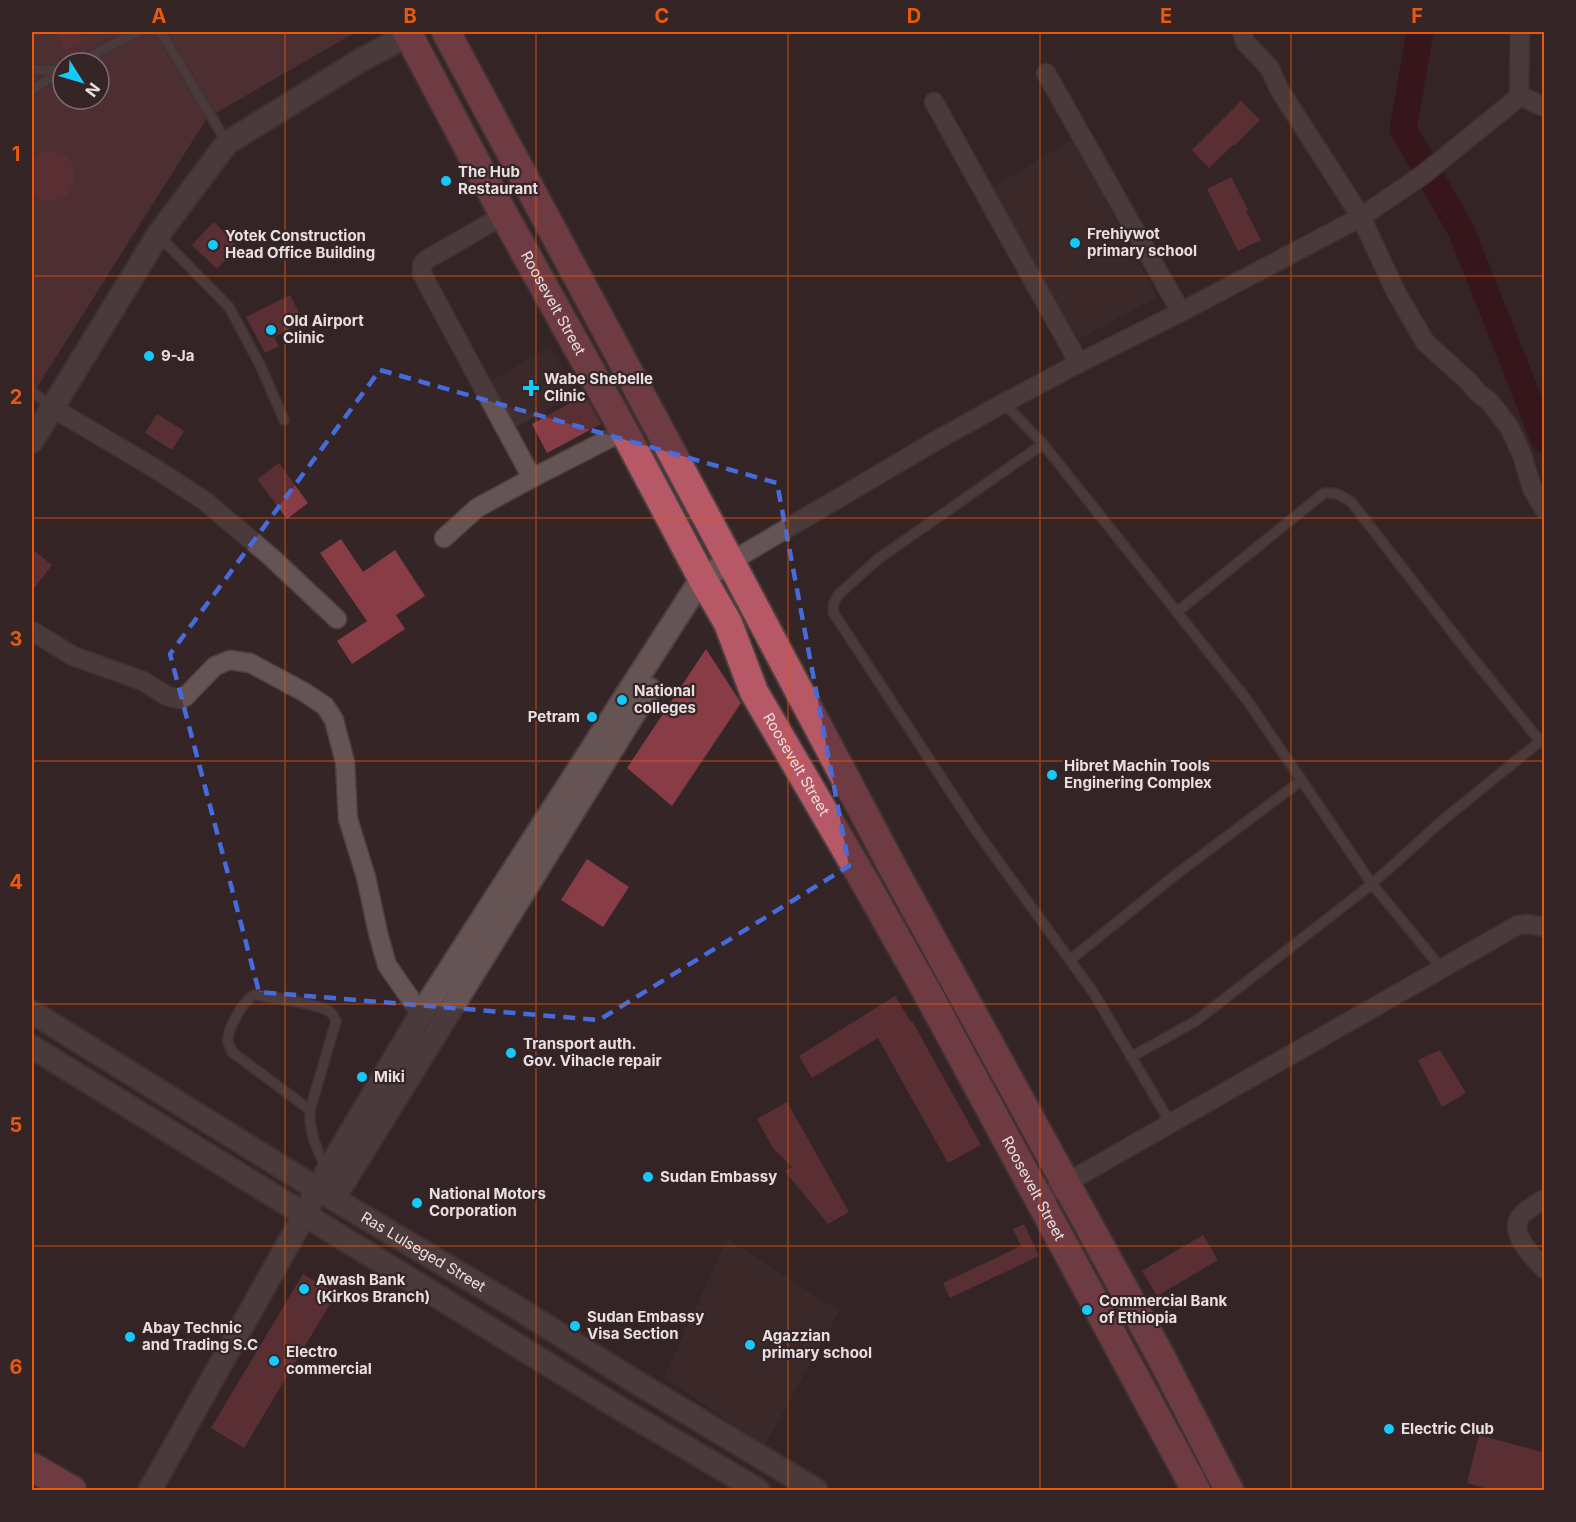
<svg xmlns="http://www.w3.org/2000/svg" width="1576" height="1522" viewBox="0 0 1576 1522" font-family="Inter,sans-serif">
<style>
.built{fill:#442f30}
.green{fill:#6b3d41;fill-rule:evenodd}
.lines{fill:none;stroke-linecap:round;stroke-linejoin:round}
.river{stroke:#38030f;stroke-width:27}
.building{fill:#873c46}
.service-casing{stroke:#4d4041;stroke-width:12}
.minor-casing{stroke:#4d4041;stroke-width:21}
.tertiary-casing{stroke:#4d4041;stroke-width:26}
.primary-casing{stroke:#4d4041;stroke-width:32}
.service{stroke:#665455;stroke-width:9}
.minor{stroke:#665455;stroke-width:18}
.tertiary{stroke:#665455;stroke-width:22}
.primary{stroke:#b65866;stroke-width:28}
.marked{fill:none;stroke:#466bda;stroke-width:4.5;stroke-dasharray:12 8;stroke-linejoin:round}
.grid{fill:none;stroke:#e8590c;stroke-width:1.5;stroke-opacity:0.55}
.poi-dot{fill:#15cafb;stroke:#352526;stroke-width:2}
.labels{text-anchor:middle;stroke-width:4.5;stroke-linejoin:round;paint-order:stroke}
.poi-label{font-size:15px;font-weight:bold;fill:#eadfe0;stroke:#352526;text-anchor:start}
.street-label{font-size:15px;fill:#eadfe0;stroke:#352526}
.neatline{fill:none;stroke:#e8590c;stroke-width:2}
.grid-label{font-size:20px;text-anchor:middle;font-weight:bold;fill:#e8590c}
</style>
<rect width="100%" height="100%" fill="#352526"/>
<g class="built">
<polygon points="1072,140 1157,297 1079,339 990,189"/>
<polygon points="550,347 576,394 512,429 487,383"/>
<polygon points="727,1239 839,1311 765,1445 664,1378"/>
</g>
<path class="green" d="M32,32H356L207,118L32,395ZM63,63H99V99H63Z"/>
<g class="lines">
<polyline class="river" points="1420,32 1403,129 1461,230 1544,439"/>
</g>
<g class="building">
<polygon points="56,32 78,32 83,41 65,50"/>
<polygon points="1241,101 1260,120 1234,146 1233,145 1209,168 1192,150"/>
<polygon points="49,151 56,152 64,155 69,160 73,167 75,174 71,189 66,195 60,199 52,201 44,200 37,197 32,193 32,160 41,153"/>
<polygon points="1231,177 1248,210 1246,211 1261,240 1238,251 1207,189"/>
<polygon points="214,222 238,247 217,269 192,245"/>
<polygon points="290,295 304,322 274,337 279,346 265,353 246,317"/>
<polygon points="585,395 601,424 547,453 532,424"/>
<polygon points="157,414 184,431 172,450 145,433"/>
<polygon points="279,463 308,503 287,519 257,479"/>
<polygon points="341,539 363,572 395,550 425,596 396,615 405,629 352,664 337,641 367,621 320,553"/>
<polygon points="32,549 52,565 32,591"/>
<polygon points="706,649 741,703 672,806 627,768"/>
<polygon points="587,859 629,887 603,927 561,900"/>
<polygon points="895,996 911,1022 912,1021 981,1145 948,1163 878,1038 812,1078 799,1056"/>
<polygon points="1440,1050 1466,1093 1442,1107 1418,1060"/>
<polygon points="787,1102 849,1212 828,1224 785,1171 792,1167 773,1148 757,1119"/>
<polygon points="1024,1224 1039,1256 950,1298 943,1283 1021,1246 1013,1229"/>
<polygon points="1203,1235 1218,1260 1157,1296 1142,1271"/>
<polygon points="303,1274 336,1294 244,1448 211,1428"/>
<polygon points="1479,1435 1545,1453 1545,1491 1494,1491 1467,1483"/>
</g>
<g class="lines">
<g class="service-casing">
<g id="service">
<polyline points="161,32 227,143"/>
<polyline points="77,63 137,32"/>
<polyline points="32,70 62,70"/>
<polyline points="32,90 63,70"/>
<polyline points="158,235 229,307 260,365 284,420"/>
<polyline points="32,391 51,407"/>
<polyline points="1004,403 1043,444 1247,700 1372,884 1442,969"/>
<polyline points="1043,444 878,559 839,594 834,603 833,612 975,829 1093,992 1171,1124"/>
<path d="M1177,612L1324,493C1336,492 1343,496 1352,503L1467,651L1540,741"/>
<polyline points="1070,960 1178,873 1302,780"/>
<polyline points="1131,1057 1196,1021 1372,884 1443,820 1544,738"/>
<path d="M310,1110L232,1052C231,1049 229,1045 228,1042C227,1029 243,1001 254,995C276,999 306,1001 327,1010C332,1012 334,1016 336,1021L310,1110C309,1134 317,1148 326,1169"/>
</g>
</g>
<g class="minor-casing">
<g id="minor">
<polyline points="1242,32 1245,42 1269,67 1279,89 1361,217 1396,292 1425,342 1469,382 1478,393 1489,401 1510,428 1522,455 1532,488 1544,509"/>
<polyline points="1046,73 1181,312"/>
<polyline points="1519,97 1525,98 1544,107"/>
<polyline points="934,102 1079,363"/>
<polyline points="504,215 426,260 422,265 422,274 532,478"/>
<polyline points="51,407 151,466 205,501 271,557 337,619"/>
<polyline points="444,538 477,508 532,478 624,431"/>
<polyline points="730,562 939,439 1004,403 1079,363 1181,312 1361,217 1424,174 1519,97 1520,32"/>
<polyline points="32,631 73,656 143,681 167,696 179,699 185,697 215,666 230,660 250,663 304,692 325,706 334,720 345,762 348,819 366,877 378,933 387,965 421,1014"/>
<path d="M1544,1199C1537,1204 1527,1209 1521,1216C1507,1233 1534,1257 1544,1269"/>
<polyline points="1039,1200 1066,1183 1518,925 1528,924 1544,927"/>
</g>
</g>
<g class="tertiary-casing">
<g id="tertiary">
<polyline points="32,441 158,235 227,143 361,60 414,32"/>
<path id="s1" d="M32,1012L317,1189L511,1304L636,1382L816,1490"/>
<polyline points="32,1047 619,1408 758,1490"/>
<polyline points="334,1198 649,689"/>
<polyline points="150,1490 305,1214 317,1189 421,1014 702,578 730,562"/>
</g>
</g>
<g class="primary-casing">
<g id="primary">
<path id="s2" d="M407,32L504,215L624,431L702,578L728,623L754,692L866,884L927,992L1196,1490"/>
<polyline points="446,32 737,574 894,870 1161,1357 1229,1490"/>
<polyline points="32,1467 72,1490"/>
</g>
</g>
<use href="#service" class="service"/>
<use href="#minor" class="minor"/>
<use href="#tertiary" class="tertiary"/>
<use href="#primary" class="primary"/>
</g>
<path d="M0 0H1576V1522H0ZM380,370L777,483L849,866L599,1020L259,992L170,654Z" fill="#352526" fill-opacity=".55" fill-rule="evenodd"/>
<path class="marked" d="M380,370L777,483L849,866L599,1020L259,992L170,654Z"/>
<path class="grid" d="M285,32V1490M536,32V1490M788,32V1490M1040,32V1490M1291,32V1490M32,276H1544M32,518H1544M32,761H1544M32,1004H1544M32,1246H1544"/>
<g class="poi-dot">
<circle cx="446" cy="181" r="6"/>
<circle cx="1075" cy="243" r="6"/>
<circle cx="213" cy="245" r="6"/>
<circle cx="271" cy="330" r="6"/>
<circle cx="149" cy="356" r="6"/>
<path d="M528 379h6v6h6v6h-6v6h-6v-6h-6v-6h6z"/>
<circle cx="622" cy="700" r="6"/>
<circle cx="592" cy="717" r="6"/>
<circle cx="1052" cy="775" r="6"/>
<circle cx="511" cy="1053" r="6"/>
<circle cx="362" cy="1077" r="6"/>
<circle cx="648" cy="1177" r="6"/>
<circle cx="417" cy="1203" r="6"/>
<circle cx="304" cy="1289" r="6"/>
<circle cx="1087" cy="1310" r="6"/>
<circle cx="575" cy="1326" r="6"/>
<circle cx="130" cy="1337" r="6"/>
<circle cx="750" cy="1345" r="6"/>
<circle cx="274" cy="1361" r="6"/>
<circle cx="1389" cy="1429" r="6"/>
</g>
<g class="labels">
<g class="poi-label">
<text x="458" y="177">The Hub<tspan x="458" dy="17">Restaurant</tspan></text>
<text x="1087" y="239">Frehiywot<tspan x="1087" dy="17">primary school</tspan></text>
<text x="225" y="241">Yotek Construction<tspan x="225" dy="17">Head Office Building</tspan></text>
<text x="283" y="326">Old Airport<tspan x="283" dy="17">Clinic</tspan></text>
<text x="161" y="361">9-Ja</text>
<text x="544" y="384">Wabe Shebelle<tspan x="544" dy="17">Clinic</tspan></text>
<text x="634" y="696">National<tspan x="634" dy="17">colleges</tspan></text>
<text x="580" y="722" text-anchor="end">Petram</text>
<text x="1064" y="771">Hibret Machin Tools<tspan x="1064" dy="17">Enginering Complex</tspan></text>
<text x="523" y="1049">Transport auth.<tspan x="523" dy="17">Gov. Vihacle repair</tspan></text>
<text x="374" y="1082">Miki</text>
<text x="660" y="1182">Sudan Embassy</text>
<text x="429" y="1199">National Motors<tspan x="429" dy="17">Corporation</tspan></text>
<text x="316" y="1285">Awash Bank<tspan x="316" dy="17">(Kirkos Branch)</tspan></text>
<text x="1099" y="1306">Commercial Bank<tspan x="1099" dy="17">of Ethiopia</tspan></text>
<text x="587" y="1322">Sudan Embassy<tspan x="587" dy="17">Visa Section</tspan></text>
<text x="142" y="1333">Abay Technic<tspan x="142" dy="17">and Trading S.C</tspan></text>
<text x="762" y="1341">Agazzian<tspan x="762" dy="17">primary school</tspan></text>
<text x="286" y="1357">Electro<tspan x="286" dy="17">commercial</tspan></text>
<text x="1401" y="1434">Electric Club</text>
</g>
<g class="street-label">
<text dy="5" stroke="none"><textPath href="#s2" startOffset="308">Roosevelt Street</textPath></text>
<text dy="5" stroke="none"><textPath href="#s2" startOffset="830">Roosevelt Street</textPath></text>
<text dy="5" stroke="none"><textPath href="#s2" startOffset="1316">Roosevelt Street</textPath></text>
<text dy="5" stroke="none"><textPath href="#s1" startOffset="459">Ras Lulseged Street</textPath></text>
</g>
</g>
<rect width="1576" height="1522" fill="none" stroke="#352526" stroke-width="66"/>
<g transform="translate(81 81) rotate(127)"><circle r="28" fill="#352526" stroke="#7d6f70" stroke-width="1.5"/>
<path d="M0-4.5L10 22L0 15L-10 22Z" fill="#15cafb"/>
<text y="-9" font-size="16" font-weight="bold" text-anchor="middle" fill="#eadfe0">N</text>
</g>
<rect x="33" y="33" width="1510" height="1456" class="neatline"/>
<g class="grid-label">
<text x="159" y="23">A</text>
<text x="410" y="23">B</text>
<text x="662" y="23">C</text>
<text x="914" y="23">D</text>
<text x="1166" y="23">E</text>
<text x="1417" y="23">F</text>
<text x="16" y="161">1</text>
<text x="16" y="404">2</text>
<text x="16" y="646">3</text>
<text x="16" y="889">4</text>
<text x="16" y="1132">5</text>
<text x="16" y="1374">6</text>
</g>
</svg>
